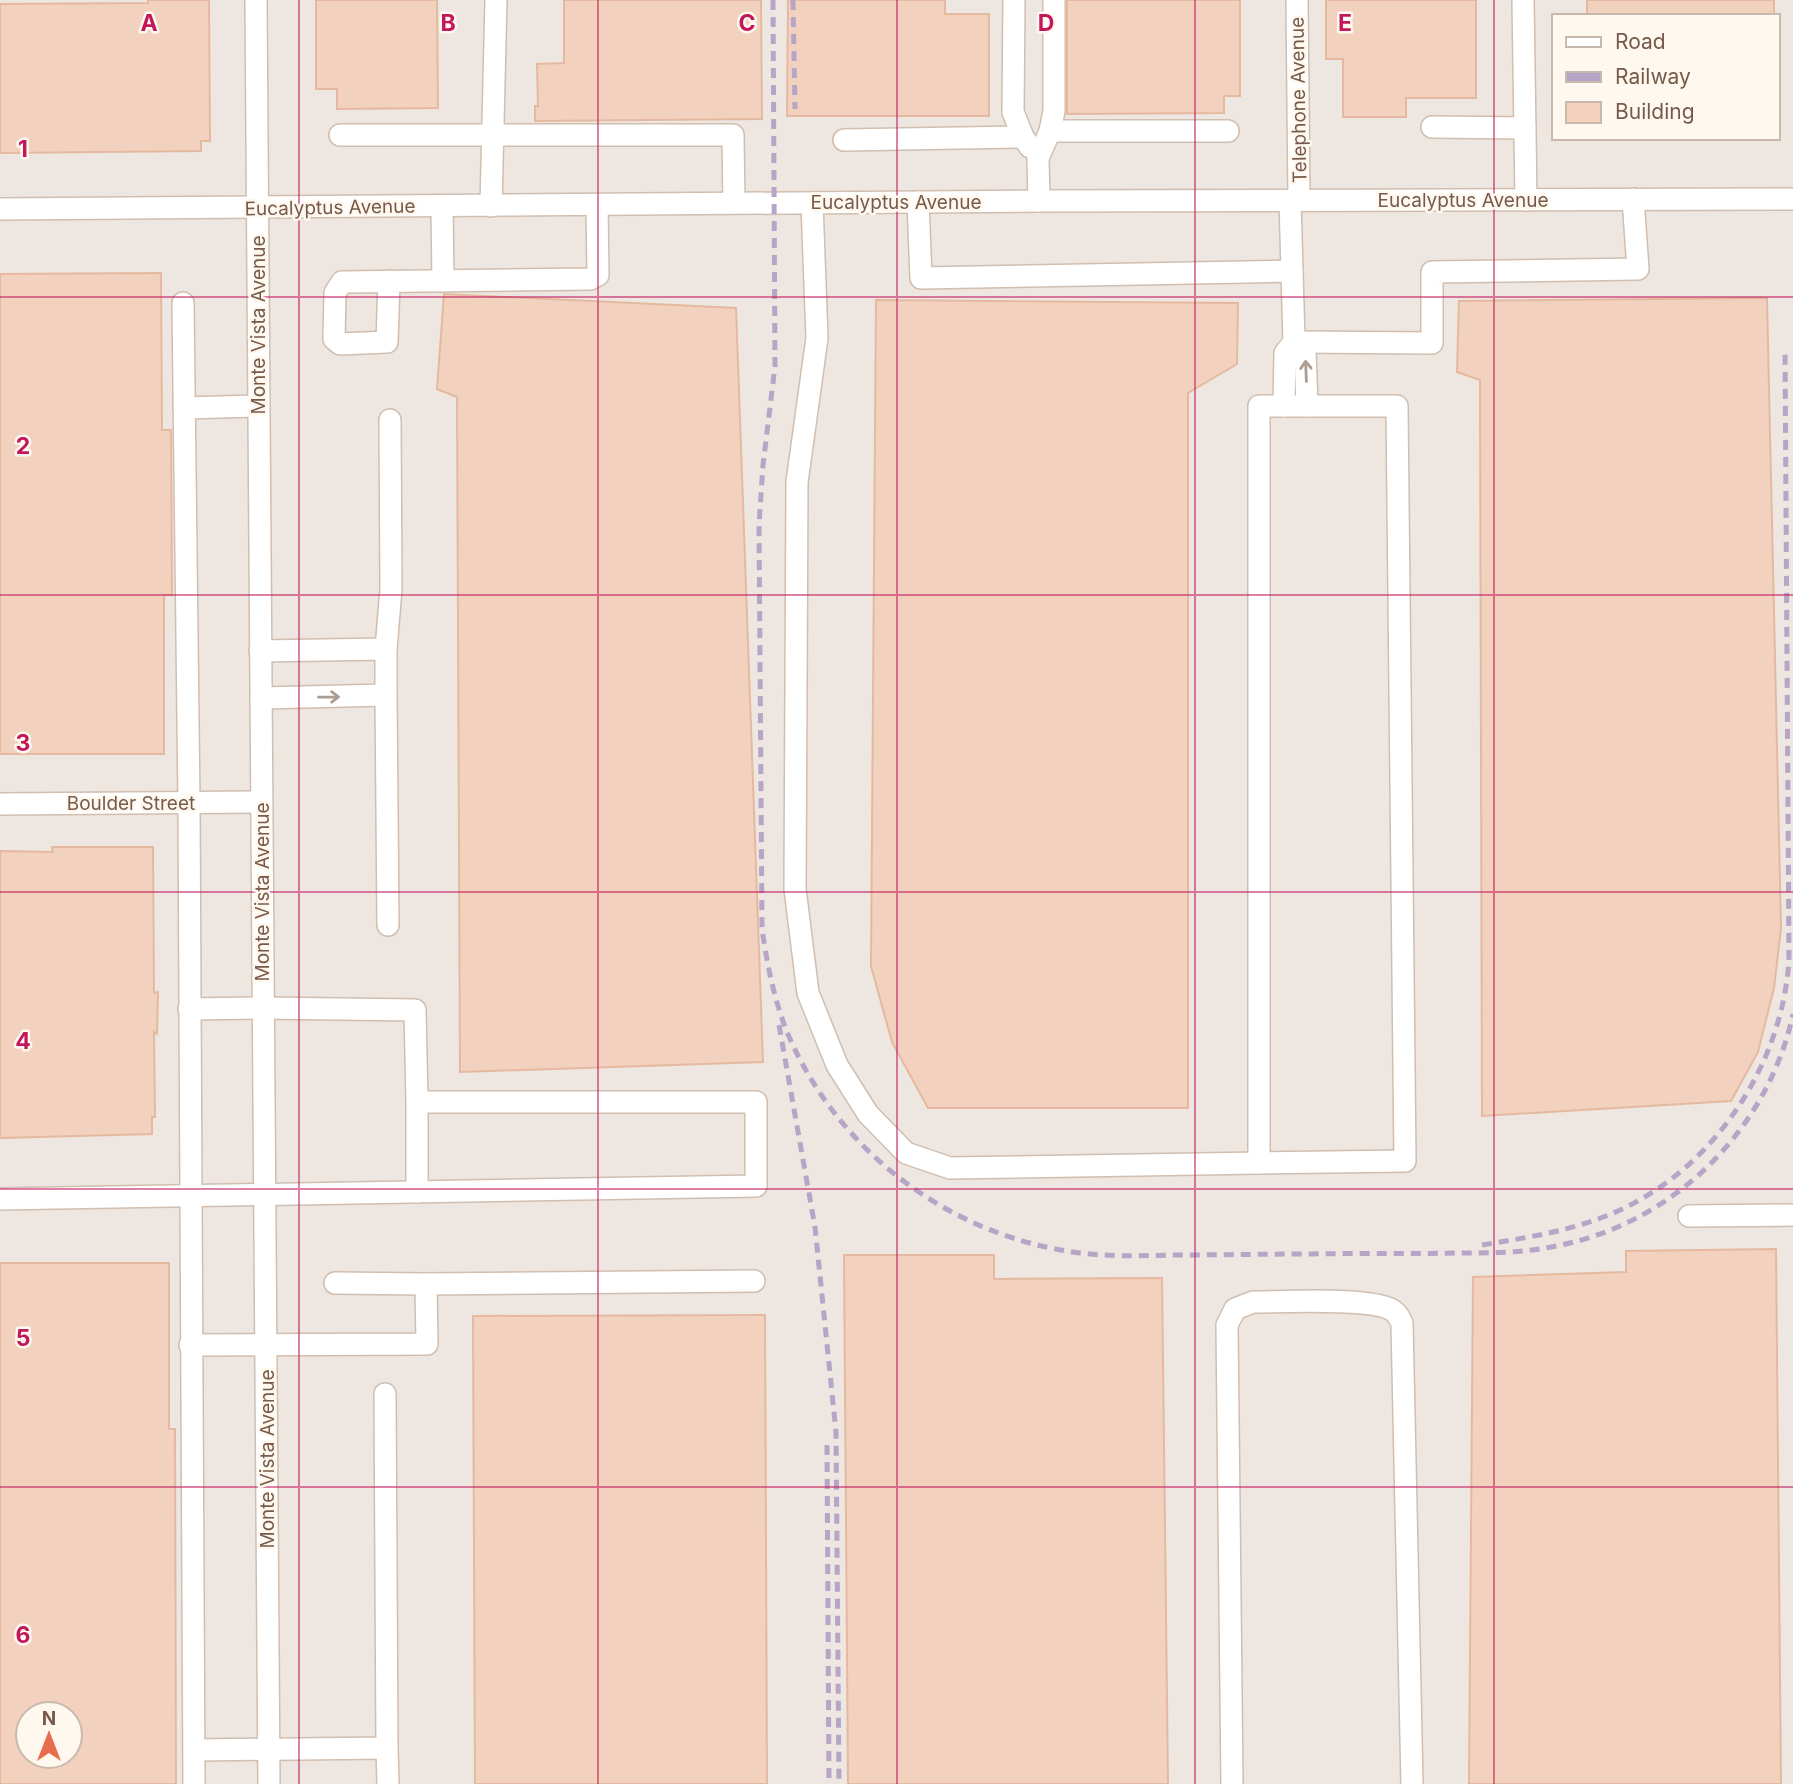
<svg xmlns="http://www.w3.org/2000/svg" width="1793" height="1784" viewBox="0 0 1793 1784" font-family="Inter,sans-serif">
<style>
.industrial{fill:#ede6e1;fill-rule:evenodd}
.building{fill:#f2d2bf;stroke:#e5b99f;stroke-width:2;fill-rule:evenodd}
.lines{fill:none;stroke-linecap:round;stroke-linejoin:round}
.minor-casing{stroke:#d1beaf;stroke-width:24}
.minor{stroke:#fff;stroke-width:21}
.rail{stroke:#b7a5c7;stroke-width:5;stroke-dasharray:10 7;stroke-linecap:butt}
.oneway{stroke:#ad9c93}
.grid{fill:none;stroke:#c2185b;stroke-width:2;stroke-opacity:0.55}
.labels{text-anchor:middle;stroke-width:5;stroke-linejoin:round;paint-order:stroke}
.street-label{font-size:19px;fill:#775a4b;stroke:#fff8ee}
.grid-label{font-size:23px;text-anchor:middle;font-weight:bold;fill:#c2185b;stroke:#fff8ee;stroke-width:5;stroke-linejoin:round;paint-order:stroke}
</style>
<rect width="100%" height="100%" fill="#fcf4e7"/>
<path class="industrial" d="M0,0H1793V1784H0ZM1553,16H1777V138H1553ZM28,1714H70V1756H28Z"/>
<g class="building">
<polygon points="148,0 209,0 210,141 201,141 201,151 0,153 0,4 148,3"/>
<polygon points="316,0 437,0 438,108 337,109 337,89 316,89"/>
<polygon points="564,0 761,0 762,119 535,121 535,106 538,106 537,64 564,63"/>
<polygon points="788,0 945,0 945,14 989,14 989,116 787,116"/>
<polygon points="1067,0 1240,0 1240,96 1224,96 1224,113 1067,114"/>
<polygon points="1326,0 1476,0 1476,98 1406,98 1406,117 1343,117 1343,59 1326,59"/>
<rect x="1587" y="0" width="187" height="16"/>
<polygon points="161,273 162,430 171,430 172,595 164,595 164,754 0,754 0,274"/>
<polygon points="444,294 736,308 763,1062 460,1072 457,397 437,389"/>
<polygon points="1767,298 1781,928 1774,988 1758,1052 1731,1101 1482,1116 1480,380 1457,372 1459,301"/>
<polygon points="876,300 1238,303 1237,364 1188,393 1188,1108 928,1108 892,1042 871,966"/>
<polygon points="52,847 153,847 154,993 158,992 157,1034 154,1032 155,1117 152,1117 152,1134 0,1138 0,851 53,852"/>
<polygon points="1776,1249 1781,1784 1469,1784 1473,1277 1626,1272 1626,1251"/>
<polygon points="844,1255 994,1255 994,1279 1162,1278 1168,1784 848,1784"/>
<path d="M0,1263H169V1429H175L176,1784H0ZM28,1714H70V1756H28Z"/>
<polygon points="765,1315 767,1784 475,1784 473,1316"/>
</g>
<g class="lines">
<g class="minor-casing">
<g id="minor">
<polyline points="256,0 269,1784"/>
<polyline points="1014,0 1013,112 1023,137 1030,147"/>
<polyline points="1297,0 1299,200"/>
<polyline points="1523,0 1526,200"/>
<polyline points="1432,127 1525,128"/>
<polyline points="1050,131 1228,131"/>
<polyline points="340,135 733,135 734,203"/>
<polyline points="844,140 1023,137"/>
<polyline points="1039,201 1038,158 1050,131 1054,111 1054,0"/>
<polyline points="918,202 921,278 1292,271"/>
<polyline points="812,203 817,338 797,482 795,889 808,993 837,1065 868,1114 906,1153 950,1168 1259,1163"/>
<polyline points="442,206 443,281"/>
<polyline points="491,206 496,0"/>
<polyline points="0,209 1039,201 1793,199"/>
<polyline points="389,281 387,342 340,344 334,339 335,293 342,282 590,279 598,275 597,205"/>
<polyline points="183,303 189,803 194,1784"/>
<polyline points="1294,342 1432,343 1432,272 1638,269 1633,199"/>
<polyline points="1294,342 1305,352 1307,406"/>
<polygon points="1259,406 1397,406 1405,1161 1259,1163"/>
<polyline points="1284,406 1285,353 1294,342 1290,200"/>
<polyline points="184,408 259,406"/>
<polyline points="386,649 391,589 390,420"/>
<polyline points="260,651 386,649 386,695 261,698"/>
<polyline points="386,695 388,925"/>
<polyline points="0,804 261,802"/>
<polyline points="417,1102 417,1192"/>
<polyline points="0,1199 756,1186 756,1102 417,1102 415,1010 263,1008 189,1009"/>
<polyline points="1689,1216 1793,1215"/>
<polyline points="335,1283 426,1284"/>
<polyline points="190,1345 427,1344 426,1284 754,1281"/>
<polyline points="387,1748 388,1784"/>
<polyline points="194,1750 387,1748 385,1394"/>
<path d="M1232,1784L1227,1325L1235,1309L1253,1302C1281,1302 1371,1297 1392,1310C1397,1313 1399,1317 1402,1323L1412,1784"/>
</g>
</g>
<use href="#minor" class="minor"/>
<g class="rail">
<path d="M773,0L775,366L763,465L759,525L762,929C767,964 774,999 787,1032C836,1148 943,1231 1067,1251C1101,1257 1137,1256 1172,1255C1219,1255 1265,1254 1312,1254C1360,1253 1409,1254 1457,1253C1490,1253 1524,1253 1556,1246C1673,1224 1768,1130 1793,1014"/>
<polyline points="793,0 795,109"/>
<polyline points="779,1025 815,1227 836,1432 839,1784"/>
<path d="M1482,1245C1524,1238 1566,1232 1606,1216C1709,1176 1782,1069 1789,960L1785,352"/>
<polyline points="827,1445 829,1784"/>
</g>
</g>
<defs><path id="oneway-shaft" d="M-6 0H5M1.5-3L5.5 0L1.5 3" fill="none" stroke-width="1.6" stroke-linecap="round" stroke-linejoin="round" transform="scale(1.75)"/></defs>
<g class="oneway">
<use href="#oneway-shaft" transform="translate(1306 371) rotate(-92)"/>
<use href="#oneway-shaft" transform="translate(329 697) rotate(-1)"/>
</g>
<path class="grid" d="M299,0V1784M598,0V1784M897,0V1784M1195,0V1784M1494,0V1784M0,297H1793M0,595H1793M0,892H1793M0,1189H1793M0,1487H1793"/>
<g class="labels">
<g class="street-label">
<text transform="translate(1298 100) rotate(-91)" y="7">Telephone Avenue</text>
<text x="1463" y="207">Eucalyptus Avenue</text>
<text x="896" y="209">Eucalyptus Avenue</text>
<text transform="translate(330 207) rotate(-1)" y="7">Eucalyptus Avenue</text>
<text transform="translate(258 325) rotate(-90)" y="7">Monte Vista Avenue</text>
<text x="131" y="810">Boulder Street</text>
<text transform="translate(262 892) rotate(-90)" y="7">Monte Vista Avenue</text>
<text transform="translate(267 1459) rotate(-90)" y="7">Monte Vista Avenue</text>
</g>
</g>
<g class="grid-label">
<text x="149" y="31">A</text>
<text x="448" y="31">B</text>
<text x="747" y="31">C</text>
<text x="1046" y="31">D</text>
<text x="1345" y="31">E</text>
<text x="23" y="157">1</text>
<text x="23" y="454">2</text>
<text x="23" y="751">3</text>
<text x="23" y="1049">4</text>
<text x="23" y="1346">5</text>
<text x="23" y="1643">6</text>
</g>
<rect x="1552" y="14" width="228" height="126" fill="#fff8ee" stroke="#c9b9ad" stroke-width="2"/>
<rect x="1566" y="37" width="35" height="10" fill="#ffffff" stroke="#c9b9ad" stroke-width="2"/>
<text x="1615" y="49" font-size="21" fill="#775a4b">Road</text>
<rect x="1566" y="72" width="35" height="10" fill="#b7a5c7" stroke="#c9b9ad" stroke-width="2"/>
<text x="1615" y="84" font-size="21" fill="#775a4b">Railway</text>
<rect x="1566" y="102" width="35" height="21" fill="#f2d2bf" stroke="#c9b9ad" stroke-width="2"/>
<text x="1615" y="119" font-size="21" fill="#775a4b">Building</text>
<g transform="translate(49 1735)"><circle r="33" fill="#fff8ee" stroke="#c9b9ad" stroke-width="2"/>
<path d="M0-5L12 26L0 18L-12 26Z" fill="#e66d4d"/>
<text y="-10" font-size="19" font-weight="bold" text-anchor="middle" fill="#775a4b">N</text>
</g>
</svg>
